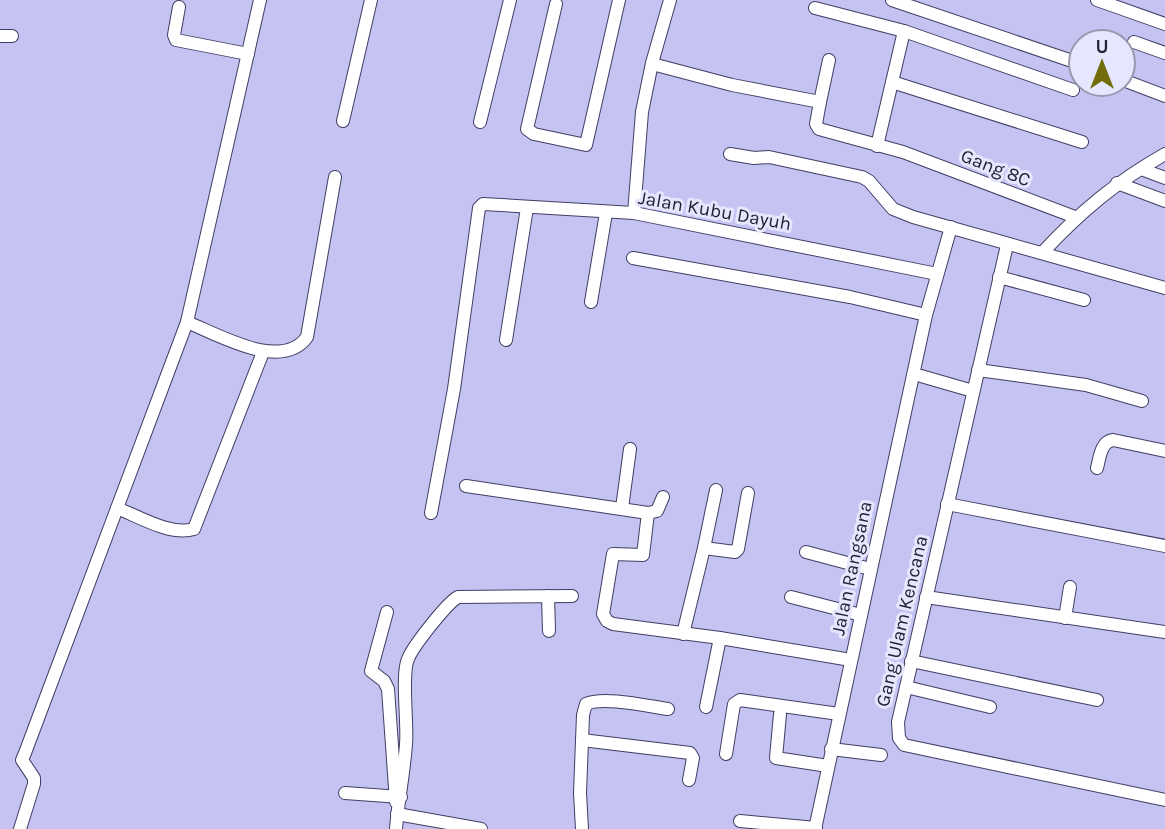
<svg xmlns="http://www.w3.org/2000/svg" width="1165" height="829" viewBox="0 0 1165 829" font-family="Karla,sans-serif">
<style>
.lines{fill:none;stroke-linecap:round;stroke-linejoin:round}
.street-casing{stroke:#413e65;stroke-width:14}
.street{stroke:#fff;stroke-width:12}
.labels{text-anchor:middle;stroke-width:6;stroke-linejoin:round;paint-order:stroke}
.street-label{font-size:19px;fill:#242335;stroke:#e6e6ff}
</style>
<rect width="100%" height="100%" fill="#c4c3f2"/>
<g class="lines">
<g class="street-casing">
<g id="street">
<polyline points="892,0 1081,64"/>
<polyline points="1097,0 1165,24"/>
<polyline points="556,4 527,129 534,134 586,145 619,0"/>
<polyline points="179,7 174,35 176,40 248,54"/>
<polyline points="815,8 904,31 1073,90"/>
<polyline points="0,36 12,36"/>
<polyline points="1134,42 1165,53"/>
<polyline points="656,65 732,85 820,102 816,124 819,129 903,152 1075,217"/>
<polyline points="1123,80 1165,96"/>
<polyline points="892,82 1082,142"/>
<polyline points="820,102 829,60"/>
<polyline points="343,121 371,0"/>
<polyline points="480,122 510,0"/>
<polyline points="877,146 904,31"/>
<polyline points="730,154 754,158 769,157 862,177 869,181 893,209 913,217 1165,288"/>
<polyline points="1141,169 1165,178"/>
<polyline points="1117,183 1165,201"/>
<polyline points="634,213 642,112 652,63 670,0"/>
<polyline points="1007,245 898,722 899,738 904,745 1165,800"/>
<path d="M1042,253C1081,211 1116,182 1165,154"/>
<polyline points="633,258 850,297 926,315"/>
<polyline points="999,277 1084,300"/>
<polyline points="591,302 606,213"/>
<path d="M187,322C219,335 282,372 307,337L335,177"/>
<polyline points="506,340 527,208"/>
<polyline points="978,370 1086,385 1142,401"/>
<polyline points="921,376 973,391"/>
<path d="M1097,468C1100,456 1101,442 1113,440L1165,451"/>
<polyline points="466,486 648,513 657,511 663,497"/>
<polyline points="947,504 1165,546"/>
<path d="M117,508C140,517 170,536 194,529L263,352"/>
<polyline points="622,508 630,449"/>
<polyline points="431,513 454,389 479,208 483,204 634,213 937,274"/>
<polyline points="648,513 643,555 613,554 603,614 607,621 613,624 720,638 851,660"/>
<polyline points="704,548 716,490"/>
<polyline points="806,552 870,569"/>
<polyline points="548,596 549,631"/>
<polyline points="791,597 861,615"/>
<polyline points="926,597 1165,632"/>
<polyline points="387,612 371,671 384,681 388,689 396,802"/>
<polyline points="1065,618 1070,587"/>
<polyline points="683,634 704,548 735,552 738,549 748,493"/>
<polyline points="911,661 1097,700"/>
<polyline points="906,687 990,707"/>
<polyline points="706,707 720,638"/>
<polyline points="780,714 776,758 828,766"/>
<polyline points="582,740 690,753 693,758 689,780"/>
<polyline points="831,749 881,755"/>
<polyline points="726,754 734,704 740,700 839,714"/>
<polyline points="345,793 401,797"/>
<polyline points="397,814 481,829"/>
<polyline points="740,821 816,828"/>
<polyline points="20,829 34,784 34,778 22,760 25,753 187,322 260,0"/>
<path d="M396,829C398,801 404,773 406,744C408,724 401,674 408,659C413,646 447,603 458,597L572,596"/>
<path d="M582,829L580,793L583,715L586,704C603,696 647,706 668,709"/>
<polyline points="815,829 926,315 951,227"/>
</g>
</g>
<use href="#street" class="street"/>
</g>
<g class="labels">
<g class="street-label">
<text transform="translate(996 167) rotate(21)" y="7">Gang 8C</text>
<text transform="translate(715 210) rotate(10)" y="7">Jalan Kubu Dayuh</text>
<text transform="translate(851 568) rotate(-78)" y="7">Jalan Rangsana</text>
<text transform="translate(901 621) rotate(-77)" y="7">Gang Ulam Kencana</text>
</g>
</g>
<g transform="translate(1102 63)"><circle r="33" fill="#e6e6ff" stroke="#9898ae" stroke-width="2"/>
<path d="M0-5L12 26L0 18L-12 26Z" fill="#726d0b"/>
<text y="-10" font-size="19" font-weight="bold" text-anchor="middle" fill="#242335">U</text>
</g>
</svg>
